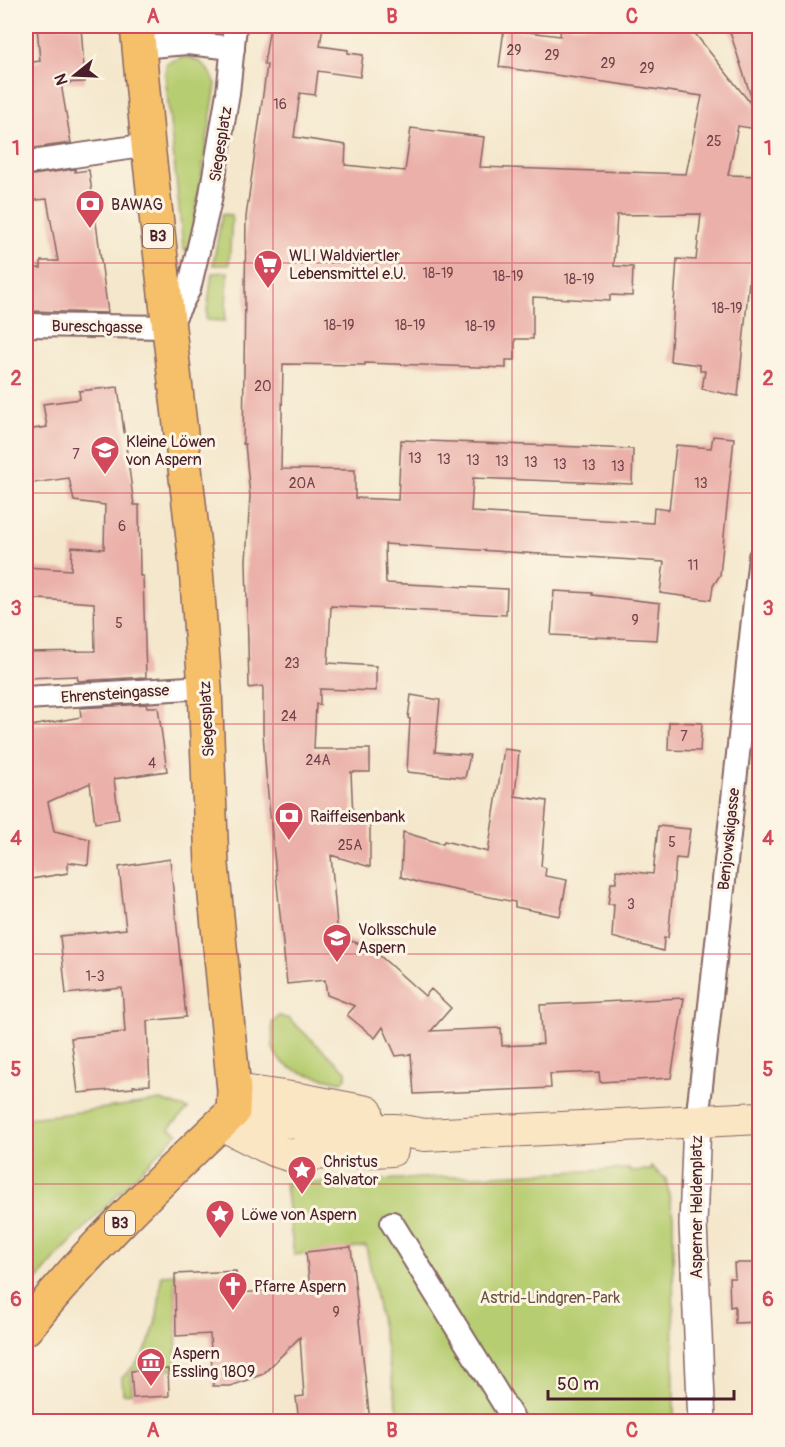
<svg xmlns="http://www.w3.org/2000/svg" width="785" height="1447" viewBox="0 0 785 1447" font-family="Pangolin,sans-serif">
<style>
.green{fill:#b7cd71;stroke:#80764e;stroke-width:1.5}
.building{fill:#eab0a9}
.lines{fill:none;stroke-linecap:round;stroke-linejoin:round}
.minor-casing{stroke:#866563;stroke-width:26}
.tertiary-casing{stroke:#866563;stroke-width:30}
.secondary-casing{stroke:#866563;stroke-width:34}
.primary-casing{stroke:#866563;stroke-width:36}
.minor{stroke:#fff;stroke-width:22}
.tertiary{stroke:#fff;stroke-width:27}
.secondary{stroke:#fbe6c4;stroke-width:32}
.primary{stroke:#f6c06b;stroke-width:33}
.grid{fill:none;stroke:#d1495b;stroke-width:1.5;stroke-opacity:0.55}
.labels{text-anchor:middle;stroke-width:6;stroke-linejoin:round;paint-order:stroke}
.number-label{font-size:14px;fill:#72434a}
.shield{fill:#fcf5e5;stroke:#7f5f63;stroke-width:1.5}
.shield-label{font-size:15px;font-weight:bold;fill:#4a1f2b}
.street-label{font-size:16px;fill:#4a1f2b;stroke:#fcf5e5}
.poi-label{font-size:16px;fill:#4a1f2b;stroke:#fcf5e5;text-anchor:start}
.park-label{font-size:16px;fill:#6b5340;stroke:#fcf5e5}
.neatline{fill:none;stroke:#d1495b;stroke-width:2}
.grid-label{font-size:20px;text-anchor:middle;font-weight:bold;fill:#d1495b}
</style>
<rect width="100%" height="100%" fill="#fcf5e5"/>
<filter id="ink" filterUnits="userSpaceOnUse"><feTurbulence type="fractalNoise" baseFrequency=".0167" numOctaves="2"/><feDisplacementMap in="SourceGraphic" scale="12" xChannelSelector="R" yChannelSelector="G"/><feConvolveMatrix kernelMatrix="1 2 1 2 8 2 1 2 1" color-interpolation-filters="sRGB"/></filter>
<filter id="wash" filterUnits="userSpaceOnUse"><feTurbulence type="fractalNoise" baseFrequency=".008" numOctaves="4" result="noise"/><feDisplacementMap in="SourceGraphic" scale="24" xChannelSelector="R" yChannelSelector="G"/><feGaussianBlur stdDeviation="1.35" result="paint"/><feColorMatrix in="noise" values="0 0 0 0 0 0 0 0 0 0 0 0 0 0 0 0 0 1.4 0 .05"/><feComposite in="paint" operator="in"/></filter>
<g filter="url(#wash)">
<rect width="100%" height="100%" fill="#f4e7cc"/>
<g class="green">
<path d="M182,57C200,57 209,69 216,84L190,247L185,251L183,246L165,73L167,63Z"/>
<polygon points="222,214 232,215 229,265 213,265"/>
<polygon points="228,272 225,321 206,320 212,273"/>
<path d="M279,1016L289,1019L346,1071V1078L341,1082C319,1076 280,1074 273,1047C272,1039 273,1030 272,1023Z"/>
<polygon points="162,1100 163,1101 188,1109 169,1128 178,1133 60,1253 26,1293 26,1118 57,1115"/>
<polygon points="651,1167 666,1179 673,1216 674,1421 400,1421 366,1246 294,1255 285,1184 629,1169 629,1171 651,1170"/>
<path d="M175,1274L177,1370H136L131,1375L132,1393L123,1394L122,1378C129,1370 139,1362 144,1353C157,1328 160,1302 161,1275Z"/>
</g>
<g id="blocks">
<g class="building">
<polygon points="37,26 81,26 85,82 61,83 71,143 26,149 26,63 40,61"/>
<polygon points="270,26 323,26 320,46 348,50 348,53 363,55 360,77 318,71 315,95 300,93 294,137 346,145 345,165 405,171 411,128 484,137 480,167 686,174 702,96 499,67 504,29 560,36 561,26 689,26 755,109 728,26 759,26 759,109 756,109 759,114 759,119 757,129 738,126 728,175 759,176 738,396 702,389 705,371 700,371 700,365 670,361 677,259 696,260 701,214 617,215 614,266 633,267 632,296 610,295 610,301 533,297 533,339 515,339 515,360 506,360 506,368 365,363 365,365 283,364 281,469 355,470 355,498 398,500 401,440 633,449 632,484 473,478 471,512 653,523 654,508 669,510 676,445 711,448 713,436 734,438 720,575 713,586 711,600 660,593 664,562 385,544 386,583 507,589 506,615 331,606 328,663 376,666 376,691 320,689 320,705 316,704 314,749 370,749 370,772 351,772 353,817 370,822 370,867 331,855 338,937 370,947 425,996 431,989 451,1008 431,1031 501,1028 502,1046 543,1044 540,1005 684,998 671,1078 600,1082 599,1072 550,1074 551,1088 414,1094 411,1054 396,1056 383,1027 375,1038 347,1015 355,1006 327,995 325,980 287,984 266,774 263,732 263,686 249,688 246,561 250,496 245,444 243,444 246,217 267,65 264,64"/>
<polygon points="75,169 75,172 89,170 108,313 26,311 26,268 41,268 41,261 58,261 47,199 26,201 26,176"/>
<polygon points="118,387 134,505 139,505 140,576 143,576 146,677 78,681 77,676 26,678 26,652 95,651 94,603 26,598 26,567 71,570 72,547 104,549 105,505 74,501 69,478 26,484 26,430 47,427 43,404 80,399 79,391"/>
<polygon points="554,591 592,593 592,595 660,603 657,640 551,635"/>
<polygon points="411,695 440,700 435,752 470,755 465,778 407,772 410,719 408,718"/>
<polygon points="146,704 147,707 158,707 167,771 114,779 119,819 95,823 90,783 48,802 54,831 90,839 88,865 68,862 68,873 31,879 31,873 26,874 26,727 81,717 80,708"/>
<polygon points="669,722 702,723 700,751 668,750"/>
<polygon points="504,749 519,751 515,796 547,801 541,866 546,868 545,876 567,880 560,916 515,907 515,902 420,883 401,877 403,832 443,844 444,841 488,852"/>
<polygon points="658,826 690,829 686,859 676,858 668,938 664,938 663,951 612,937 614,904 608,904 611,883 616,883 616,870 653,874"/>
<polygon points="170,859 186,1017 147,1021 150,1085 133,1086 133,1088 78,1093 71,1038 125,1032 122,988 66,994 60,936 126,929 119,867"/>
<polygon points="351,1247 370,1422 299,1422 296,1397 304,1396 300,1337 263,1374 231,1386 213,1386 210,1334 176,1336 175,1274 236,1271 239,1293 310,1288 306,1252"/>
<polygon points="734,1263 759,1263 759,1322 735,1323 735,1306 730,1307 729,1278 735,1278"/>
<polygon points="168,1369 169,1396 133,1398 131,1371"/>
</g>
</g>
</g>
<g filter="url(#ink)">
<use href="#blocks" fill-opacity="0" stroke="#866563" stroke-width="1.5"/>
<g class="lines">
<g class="minor-casing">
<g id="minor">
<polyline points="139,47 187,43 233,48"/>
<polyline points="26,163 148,145"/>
<polyline points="26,325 169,327 189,289 210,200 228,93 235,26"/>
<polyline points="26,698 205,687"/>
<polyline points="697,1122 760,557"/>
<polyline points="392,1223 515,1422"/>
</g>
</g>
<g class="tertiary-casing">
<polyline id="tertiary" points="697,1122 693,1224 702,1422"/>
</g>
<g class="secondary-casing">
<g id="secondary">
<polyline points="234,1090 299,1099 367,1112"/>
<polyline points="233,1112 314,1126 344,1130 396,1130 425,1135 760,1118"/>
<polyline points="221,1124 273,1150 289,1155 392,1150"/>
</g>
</g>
<g class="primary-casing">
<path id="primary" d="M26,1328C88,1250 160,1181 233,1112L234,1090L212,865L205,687L195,556L148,145L137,26"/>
</g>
<use href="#minor" class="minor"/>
<use href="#tertiary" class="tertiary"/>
<use href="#secondary" class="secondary"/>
<use href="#primary" class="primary"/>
</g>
</g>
<path class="grid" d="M273,26V1422M512,26V1422M26,263H760M26,493H760M26,724H760M26,954H760M26,1184H760"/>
<defs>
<g id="bank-pin" transform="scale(1.5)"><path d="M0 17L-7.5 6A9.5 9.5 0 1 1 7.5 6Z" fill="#d1495b" stroke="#fcf5e5"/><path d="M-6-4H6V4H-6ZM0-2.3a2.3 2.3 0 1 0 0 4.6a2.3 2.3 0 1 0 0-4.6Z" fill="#fff"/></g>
<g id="supermarket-pin" transform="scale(1.5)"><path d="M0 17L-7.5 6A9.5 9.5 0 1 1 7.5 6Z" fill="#d1495b" stroke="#fcf5e5"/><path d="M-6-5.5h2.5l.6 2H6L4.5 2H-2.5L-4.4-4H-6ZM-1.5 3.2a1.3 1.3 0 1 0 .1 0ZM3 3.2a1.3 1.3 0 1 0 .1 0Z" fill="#fff"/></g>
<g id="school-pin" transform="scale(1.5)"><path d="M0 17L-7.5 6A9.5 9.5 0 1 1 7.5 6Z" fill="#d1495b" stroke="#fcf5e5"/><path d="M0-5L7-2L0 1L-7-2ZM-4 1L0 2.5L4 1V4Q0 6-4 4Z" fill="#fff"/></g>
<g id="sight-pin" transform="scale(1.5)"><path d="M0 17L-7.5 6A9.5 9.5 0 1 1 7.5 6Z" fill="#d1495b" stroke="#fcf5e5"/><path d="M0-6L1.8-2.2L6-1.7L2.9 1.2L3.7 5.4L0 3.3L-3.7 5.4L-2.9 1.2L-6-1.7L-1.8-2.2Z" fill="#fff"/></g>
<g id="church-pin" transform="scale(1.5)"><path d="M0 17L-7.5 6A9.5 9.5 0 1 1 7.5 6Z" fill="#d1495b" stroke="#fcf5e5"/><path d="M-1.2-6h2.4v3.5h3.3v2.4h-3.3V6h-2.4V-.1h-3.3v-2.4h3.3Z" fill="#fff"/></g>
<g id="museum-pin" transform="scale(1.5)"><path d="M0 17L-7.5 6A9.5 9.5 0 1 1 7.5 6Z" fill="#d1495b" stroke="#fcf5e5"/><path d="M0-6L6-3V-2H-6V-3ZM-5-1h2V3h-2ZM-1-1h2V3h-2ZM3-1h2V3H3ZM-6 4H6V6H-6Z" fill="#fff"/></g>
</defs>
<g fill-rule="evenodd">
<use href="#bank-pin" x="90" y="204"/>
<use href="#supermarket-pin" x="268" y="264"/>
<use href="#school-pin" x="105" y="450"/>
<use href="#bank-pin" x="289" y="816"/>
<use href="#school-pin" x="337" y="938"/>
<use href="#sight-pin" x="302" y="1170"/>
<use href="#sight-pin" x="220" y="1214"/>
<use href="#church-pin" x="233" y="1286"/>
<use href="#museum-pin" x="151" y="1362"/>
</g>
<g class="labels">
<g class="number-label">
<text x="514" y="55">29</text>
<text x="552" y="60">29</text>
<text x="608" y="68">29</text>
<text x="647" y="73">29</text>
<text x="280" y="109">16</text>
<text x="714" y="146">25</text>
<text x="438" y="278">18-19</text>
<text x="508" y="281">18-19</text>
<text x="579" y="284">18-19</text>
<text x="727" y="313">18-19</text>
<text x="339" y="330">18-19</text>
<text x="410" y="330">18-19</text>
<text x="480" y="331">18-19</text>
<text x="263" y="391">20</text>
<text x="76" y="459">7</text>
<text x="415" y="463">13</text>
<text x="444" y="464">13</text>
<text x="473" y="465">13</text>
<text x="502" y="466">13</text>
<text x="531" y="467">13</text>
<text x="560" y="469">13</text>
<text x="589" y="470">13</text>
<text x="618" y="471">13</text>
<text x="302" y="488">20A</text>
<text x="701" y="488">13</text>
<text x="122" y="531">6</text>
<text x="693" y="570">11</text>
<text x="635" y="625">9</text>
<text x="119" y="628">5</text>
<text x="292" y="668">23</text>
<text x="289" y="721">24</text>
<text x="684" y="741">7</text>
<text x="318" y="765">24A</text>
<text x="152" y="768">4</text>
<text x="672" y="847">5</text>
<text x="350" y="850">25A</text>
<text x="631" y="909">3</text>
<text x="95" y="981">1-3</text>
<text x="336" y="1317">9</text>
</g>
<g class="shield">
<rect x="143" y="224" width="30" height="24" rx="4.5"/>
<rect x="105" y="1211" width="30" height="24" rx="4.5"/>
</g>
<g class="shield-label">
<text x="158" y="241">B3</text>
<text x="120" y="1228">B3</text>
</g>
<g class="street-label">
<text transform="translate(220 144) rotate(-81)" y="6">Siegesplatz</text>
<text transform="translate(97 326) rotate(1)" y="6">Bureschgasse</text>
<text transform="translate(115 693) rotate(-4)" y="6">Ehrensteingasse</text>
<text transform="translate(206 719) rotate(-93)" y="6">Siegesplatz</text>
<text transform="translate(728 839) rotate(-84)" y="6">Benjowskigasse</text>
<text transform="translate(696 1207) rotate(-90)" y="6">Asperner Heldenplatz</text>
</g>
<g class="poi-label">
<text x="111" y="210">BAWAG</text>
<text x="289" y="261">WLI Waldviertler<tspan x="289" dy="18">Lebensmittel e.U.</tspan></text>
<text x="126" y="447">Kleine Löwen<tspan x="126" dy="18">von Aspern</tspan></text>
<text x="310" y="822">Raiffeisenbank</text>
<text x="358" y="935">Volksschule<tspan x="358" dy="18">Aspern</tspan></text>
<text x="323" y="1167">Christus<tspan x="323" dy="18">Salvator</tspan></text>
<text x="241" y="1220">Löwe von Aspern</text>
<text x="254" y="1292">Pfarre Aspern</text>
<text x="172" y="1359">Aspern<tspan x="172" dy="18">Essling 1809</tspan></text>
</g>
<g class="park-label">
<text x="550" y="1303">Astrid-Lindgren-Park</text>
</g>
</g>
<rect width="785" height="1447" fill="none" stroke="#fcf5e5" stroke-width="66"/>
<g transform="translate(75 75) rotate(252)" stroke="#fcf5e5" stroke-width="4.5" paint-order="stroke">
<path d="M0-4.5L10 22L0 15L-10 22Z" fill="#4a1f2b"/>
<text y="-9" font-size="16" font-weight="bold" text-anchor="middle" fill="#4a1f2b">N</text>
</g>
<path d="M548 1390v9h186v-9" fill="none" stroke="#4a1f2b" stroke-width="3"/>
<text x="557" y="1390" font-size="18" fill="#4a1f2b" stroke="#fcf5e5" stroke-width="4.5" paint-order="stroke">50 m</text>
<rect x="33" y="33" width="719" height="1381" class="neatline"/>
<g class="grid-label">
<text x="153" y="23">A</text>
<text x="392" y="23">B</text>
<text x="632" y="23">C</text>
<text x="16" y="155">1</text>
<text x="768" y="155">1</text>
<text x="16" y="385">2</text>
<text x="768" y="385">2</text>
<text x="16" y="615">3</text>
<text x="768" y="615">3</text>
<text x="16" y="845">4</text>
<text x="768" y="845">4</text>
<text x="16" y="1076">5</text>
<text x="768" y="1076">5</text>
<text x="16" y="1306">6</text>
<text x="768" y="1306">6</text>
<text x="153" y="1437">A</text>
<text x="392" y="1437">B</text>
<text x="632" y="1437">C</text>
</g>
</svg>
